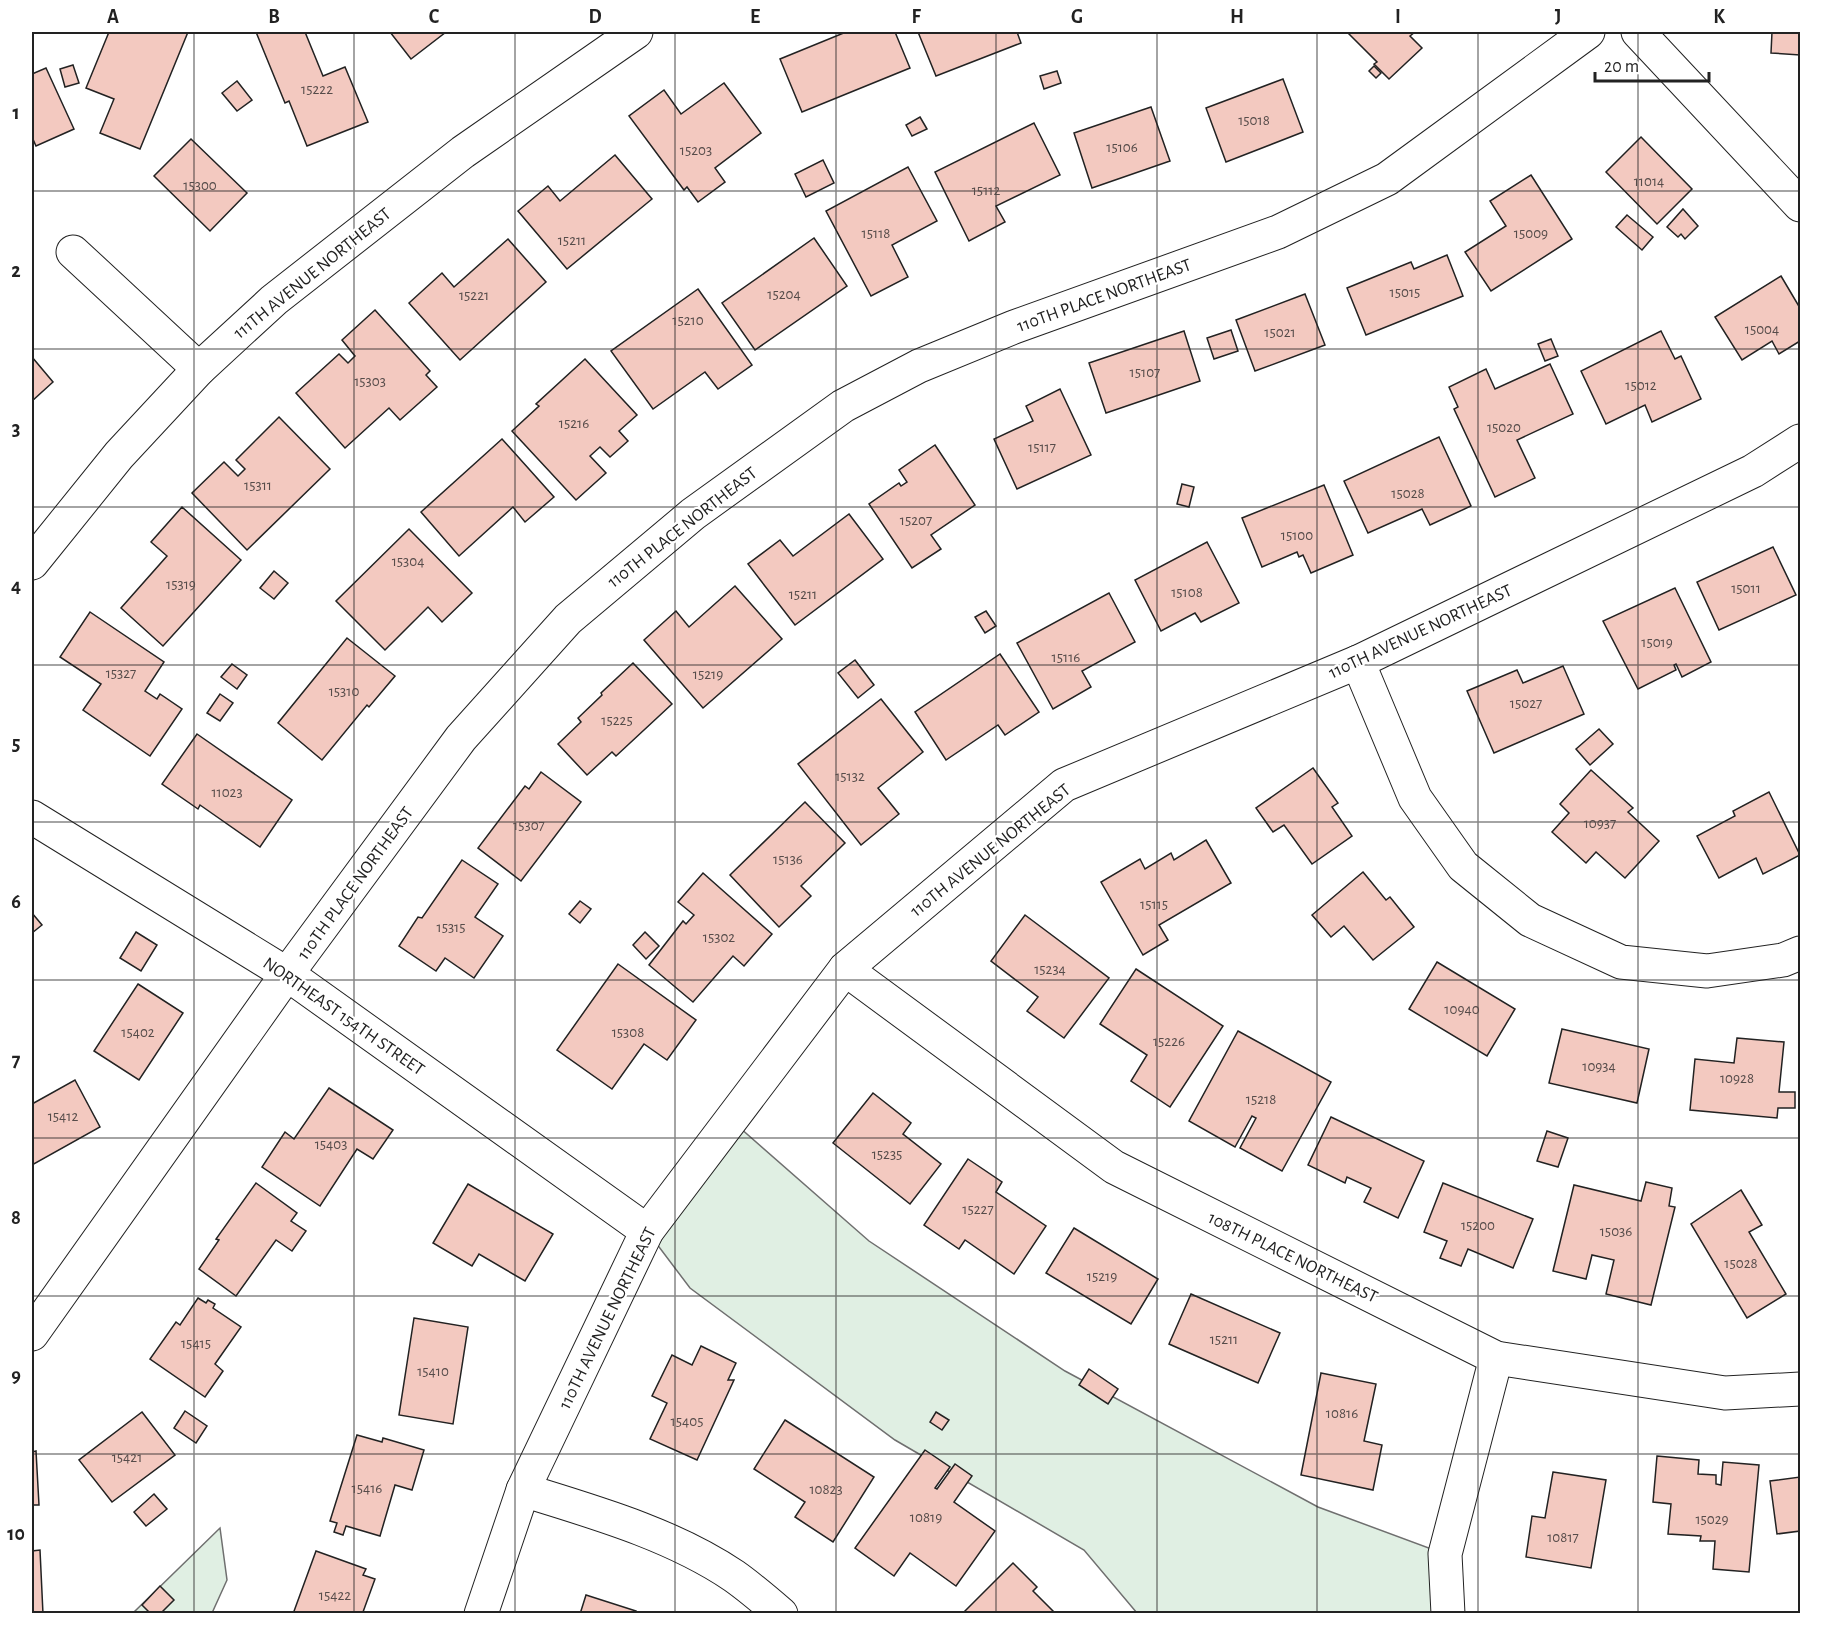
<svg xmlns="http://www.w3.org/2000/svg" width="1832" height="1645" viewBox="0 0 1832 1645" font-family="'Alegreya Sans',sans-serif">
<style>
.green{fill:#e0efe3;stroke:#6f6f6f;stroke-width:1.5}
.building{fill:#f3c9c0;stroke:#222;stroke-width:1.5}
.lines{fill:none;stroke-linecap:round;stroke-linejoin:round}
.minor-casing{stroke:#222;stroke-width:35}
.minor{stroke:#fff;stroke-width:33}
.grid{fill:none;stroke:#222;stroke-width:1.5;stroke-opacity:0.55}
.labels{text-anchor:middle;stroke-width:4.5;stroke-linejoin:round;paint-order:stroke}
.number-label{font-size:15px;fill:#564c4a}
.street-label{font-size:18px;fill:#222;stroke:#fff}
.neatline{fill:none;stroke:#222;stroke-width:2}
.grid-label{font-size:20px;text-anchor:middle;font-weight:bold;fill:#222}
</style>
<rect width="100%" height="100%" fill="#fff"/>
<g class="green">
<polygon points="731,1120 869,1241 1065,1371 1318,1507 1445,1554 1448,1613 1137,1613 1084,1550 895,1440 690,1288 647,1231"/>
<polygon points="220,1528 227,1580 212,1613 132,1614"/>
</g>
<g class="building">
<polygon points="109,32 188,32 140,149 100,133 114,99 86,88"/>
<polygon points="256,32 305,32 323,76 345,67 368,122 307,146 289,101 285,103"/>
<polygon points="390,32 446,32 411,59"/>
<polygon points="846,32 895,32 910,68 802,112 780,59"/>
<polygon points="918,32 1017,32 1021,43 936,76"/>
<polygon points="1347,32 1415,32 1410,36 1422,48 1389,79 1374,64 1377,62"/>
<polygon points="1772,32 1800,32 1800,55 1771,53"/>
<polygon points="73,65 79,83 65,87 60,69"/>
<polygon points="1374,66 1381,73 1376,78 1369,71"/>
<polygon points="46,68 74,129 36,146 32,137 32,74"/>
<polygon points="1057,71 1061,83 1044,89 1040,76"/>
<polygon points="1283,79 1303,132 1226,162 1206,108"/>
<polygon points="237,81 252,100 237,111 222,93"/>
<polygon points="724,83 761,133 715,168 725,182 698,202 687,187 684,190 629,116 664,90 681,114"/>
<polygon points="1151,107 1170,161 1092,188 1074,133"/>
<polygon points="920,117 927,129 912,136 906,125"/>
<polygon points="1034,123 1060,175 996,206 1005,222 969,241 935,172"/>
<polygon points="1641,137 1692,189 1657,224 1606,172"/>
<polygon points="191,139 247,193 210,231 154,176"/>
<polygon points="615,155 652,199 567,269 518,211 548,186 560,201"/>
<polygon points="823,160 834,183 806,197 795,174"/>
<polygon points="908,167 937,221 892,245 908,277 871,296 826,211"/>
<polygon points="1531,175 1572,239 1491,291 1465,252 1506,226 1490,201"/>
<polygon points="1683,209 1698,226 1685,239 1681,234 1678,237 1667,227"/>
<polygon points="1627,215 1653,237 1642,250 1616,227"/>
<polygon points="814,238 847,286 755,350 722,303"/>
<polygon points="508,239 546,282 460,360 409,303 442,273 454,287"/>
<polygon points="1447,255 1463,296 1366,335 1347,288 1411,262 1414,269"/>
<polygon points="1781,276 1800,308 1800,341 1779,354 1772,341 1742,360 1715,317"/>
<polygon points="698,289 752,365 718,389 705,372 653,409 611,351"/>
<polygon points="1305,294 1325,345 1255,371 1236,320"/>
<polygon points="375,310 430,371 426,375 437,387 400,420 389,408 345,448 296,393 339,354 348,363 355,356 342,340"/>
<polygon points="1231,330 1238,351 1214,359 1207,338"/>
<polygon points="1184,331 1200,381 1106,413 1089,363"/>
<polygon points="1661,331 1675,359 1681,356 1701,399 1652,422 1645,405 1606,424 1581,371"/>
<polygon points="1551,339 1558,356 1545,361 1538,344"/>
<polygon points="32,357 53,382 32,401"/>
<polygon points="585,359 637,415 619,431 628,441 610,457 600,447 590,456 606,473 576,500 512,431 539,406 536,404"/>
<polygon points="1550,364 1573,414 1517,440 1535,478 1495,497 1454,409 1458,407 1449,387 1486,369 1495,389"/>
<polygon points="1060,389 1091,455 1017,489 994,439 1033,421 1026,406"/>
<polygon points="279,417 330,469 247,550 192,493 224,462 238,476 245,469 236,460"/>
<polygon points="1439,437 1471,506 1430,525 1422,509 1368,533 1344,481"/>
<polygon points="502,439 554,497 525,522 513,507 459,556 421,512"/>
<polygon points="935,445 975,505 931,535 941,549 912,568 869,504 899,483 901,486 907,482 899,470"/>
<polygon points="1182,484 1194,487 1189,507 1177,504"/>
<polygon points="1324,485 1353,555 1311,573 1303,555 1299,557 1297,552 1262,567 1242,518"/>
<polygon points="182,507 241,560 163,646 121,608 167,556 151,542"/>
<polygon points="849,514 883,559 795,625 748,564 780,540 793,556"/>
<polygon points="409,529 472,593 442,622 428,607 385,650 336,601"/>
<polygon points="1207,542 1239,603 1201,622 1195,613 1161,631 1135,580"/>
<polygon points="1773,547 1796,595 1719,630 1697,582"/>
<polygon points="274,571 288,583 274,599 260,588"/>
<polygon points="735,586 782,639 703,708 644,640 676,611 689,627"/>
<polygon points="1675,588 1711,662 1682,677 1676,664 1674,665 1676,670 1638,689 1603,621"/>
<polygon points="1109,593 1135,642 1082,671 1091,687 1053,709 1017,643"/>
<polygon points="986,611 996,626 985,633 975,617"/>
<polygon points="90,612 164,662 145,691 157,699 160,694 182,709 150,756 83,710 101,684 60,657"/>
<polygon points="347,638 395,676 369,707 367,705 322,760 278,723"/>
<polygon points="1000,654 1039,712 1005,735 998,725 946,760 915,712"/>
<polygon points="855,660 874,685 858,698 838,673"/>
<polygon points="633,663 672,704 616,756 612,752 587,775 558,744 581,722 578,718 602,695 601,693"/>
<polygon points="232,664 247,675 237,689 221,677"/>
<polygon points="1563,666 1584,714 1494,753 1467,691 1517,670 1523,683"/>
<polygon points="220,694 233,703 220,721 207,713"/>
<polygon points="881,699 923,752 878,788 899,814 861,845 798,764"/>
<polygon points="1599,729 1613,744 1590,765 1576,749"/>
<polygon points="197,734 292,800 260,847 200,805 198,809 162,784"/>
<polygon points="1313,768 1338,803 1332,807 1352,836 1312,864 1284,825 1273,832 1256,808"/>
<polygon points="1591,770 1633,808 1628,812 1659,841 1625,878 1596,852 1586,863 1552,832 1569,813 1560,804"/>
<polygon points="541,772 581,802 521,881 478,848 525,786 529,789"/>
<polygon points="1769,792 1800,855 1763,874 1756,858 1719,878 1697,836 1735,816 1733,811"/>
<polygon points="805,802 845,843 801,886 811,896 779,927 730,875"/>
<polygon points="1206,840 1231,883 1159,925 1168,940 1143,955 1101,882 1140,859 1145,869 1171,853 1174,860"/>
<polygon points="462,860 498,884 475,917 503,936 474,978 445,958 436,971 399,946 418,917 422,918"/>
<polygon points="1363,872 1386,900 1390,897 1414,927 1373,960 1344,926 1331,937 1312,915"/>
<polygon points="703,873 772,934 744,966 733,956 693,1002 649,965 683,921 686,924 694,915 678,902"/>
<polygon points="580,901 591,909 580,923 569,914"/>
<polygon points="32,913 42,925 32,933"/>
<polygon points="1025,915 1109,978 1064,1038 1027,1011 1038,997 991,961"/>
<polygon points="136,932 157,945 141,971 120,958"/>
<polygon points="645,932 659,946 646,959 633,945"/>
<polygon points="1437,962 1515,1009 1487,1056 1409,1009"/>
<polygon points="618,964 696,1020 667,1060 644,1044 612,1089 557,1050"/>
<polygon points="1136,969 1223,1026 1170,1107 1131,1081 1147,1055 1100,1024"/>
<polygon points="138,984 183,1013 139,1080 94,1051"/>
<polygon points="1562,1029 1649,1049 1637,1103 1549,1083"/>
<polygon points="1238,1031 1331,1082 1282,1171 1240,1148 1256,1118 1252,1116 1235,1147 1189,1121"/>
<polygon points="1737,1038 1784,1042 1779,1092 1795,1092 1795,1108 1778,1108 1777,1118 1690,1110 1695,1059 1734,1063"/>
<polygon points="75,1080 100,1127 32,1165 32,1104"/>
<polygon points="329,1088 393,1130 373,1159 357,1149 320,1206 262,1167 285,1132 294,1139"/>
<polygon points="873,1093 911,1123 903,1134 941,1164 910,1204 833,1143"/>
<polygon points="1331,1117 1424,1161 1398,1218 1364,1202 1371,1188 1347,1177 1345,1183 1308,1165"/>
<polygon points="1547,1131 1568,1138 1558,1167 1537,1161"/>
<polygon points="968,1159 1002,1182 996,1192 1046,1226 1014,1274 965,1240 959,1249 924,1225"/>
<polygon points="1646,1182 1672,1188 1669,1206 1675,1207 1651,1305 1606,1294 1614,1260 1592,1255 1586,1279 1553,1271 1574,1185 1641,1201"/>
<polygon points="256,1183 297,1213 291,1221 306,1231 292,1251 276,1240 236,1296 199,1269 219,1240 216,1239"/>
<polygon points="1443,1183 1533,1219 1513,1268 1468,1249 1461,1266 1440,1258 1447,1241 1424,1232"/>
<polygon points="468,1184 553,1234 525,1281 479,1254 472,1266 433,1243"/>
<polygon points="1741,1190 1762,1225 1749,1232 1786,1294 1747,1318 1691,1224"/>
<polygon points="1074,1228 1158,1279 1131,1324 1046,1273"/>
<polygon points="1191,1294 1280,1333 1258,1383 1169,1344"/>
<polygon points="198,1298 206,1303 208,1300 215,1304 213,1308 241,1327 215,1364 223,1371 205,1397 150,1359 176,1322 180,1325"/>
<polygon points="414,1318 468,1327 453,1424 399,1415"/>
<polygon points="701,1346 736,1363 728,1380 734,1380 697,1460 650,1439 667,1403 652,1396 672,1355 692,1365"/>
<polygon points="1089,1369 1118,1389 1108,1404 1079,1385"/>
<polygon points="1321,1373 1376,1384 1364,1441 1382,1445 1373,1490 1301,1475"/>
<polygon points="185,1411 207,1426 196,1443 174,1428"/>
<polygon points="142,1412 175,1455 112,1502 79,1460"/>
<polygon points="936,1412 949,1420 942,1430 930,1422"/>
<polygon points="785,1420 874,1477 833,1542 795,1517 805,1502 754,1469"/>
<polygon points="357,1435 382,1442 383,1438 424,1450 412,1490 395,1485 380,1536 346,1526 343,1535 334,1532 337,1523 330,1521"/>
<polygon points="925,1450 950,1467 935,1488 937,1489 955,1464 972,1476 954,1502 995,1531 956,1586 910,1553 894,1576 855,1548"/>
<polygon points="36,1451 39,1505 32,1505 32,1452"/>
<polygon points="1657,1456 1699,1460 1698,1474 1716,1475 1716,1484 1721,1485 1723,1462 1759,1465 1749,1572 1713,1569 1715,1541 1700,1541 1701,1536 1668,1534 1671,1504 1653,1502"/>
<polygon points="1553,1472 1606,1480 1591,1568 1526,1557 1532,1516 1545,1518"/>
<polygon points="1800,1477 1800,1531 1777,1534 1770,1481"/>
<polygon points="154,1494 167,1509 146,1526 134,1512"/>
<polygon points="40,1550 43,1614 32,1614 32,1551"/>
<polygon points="316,1551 366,1569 363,1575 375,1579 363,1612 293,1614"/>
<polygon points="1013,1563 1037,1587 1033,1591 1056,1614 962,1614"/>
<polygon points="160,1586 174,1600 160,1614 151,1614 142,1605"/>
<polygon points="586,1595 636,1611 635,1614 580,1614"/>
</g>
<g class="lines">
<g class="minor-casing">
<g id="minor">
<polyline points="1638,32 1800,205"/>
<polyline points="73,252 199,369"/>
<polyline points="32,563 119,455 199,369 274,300 463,152 636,32"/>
<polyline points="1358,662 1415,798 1463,866 1530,920 1621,962 1707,971 1783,960 1800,953"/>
<polyline points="32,817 287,974 647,1231"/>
<polyline points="845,969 1114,1167 1496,1358 1725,1393 1800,1389"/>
<polyline points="32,1334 287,974 461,738 568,619 693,514 843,406 919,366 1014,327 1278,232 1387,179 1588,32"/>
<path d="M523,1490C594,1512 672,1534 734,1576C751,1588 766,1601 781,1614"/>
<polyline points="481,1614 523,1490 647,1231 845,969 1064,785 1358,662 1753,471 1800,441"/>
<polyline points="1448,1614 1445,1554 1496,1358"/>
</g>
</g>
<use href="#minor" class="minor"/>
</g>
<path class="grid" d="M194,32V1614M354,32V1614M515,32V1614M675,32V1614M836,32V1614M996,32V1614M1157,32V1614M1317,32V1614M1478,32V1614M1638,32V1614M32,191H1800M32,349H1800M32,507H1800M32,665H1800M32,822H1800M32,980H1800M32,1138H1800M32,1296H1800M32,1454H1800"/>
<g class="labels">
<g class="number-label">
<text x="317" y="94">15222</text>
<text x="1254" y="125">15018</text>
<text x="1122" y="152">15106</text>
<text x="696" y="155">15203</text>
<text x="1649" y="186">11014</text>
<text x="200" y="190">15300</text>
<text x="986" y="195">15112</text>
<text x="876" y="238">15118</text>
<text x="1531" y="238">15009</text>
<text x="572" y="245">15211</text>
<text x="1405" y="297">15015</text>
<text x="784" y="299">15204</text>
<text x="474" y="300">15221</text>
<text x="688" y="325">15210</text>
<text x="1762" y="334">15004</text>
<text x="1280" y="337">15021</text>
<text x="1145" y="377">15107</text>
<text x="370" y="386">15303</text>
<text x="1641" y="390">15012</text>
<text x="574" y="428">15216</text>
<text x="1504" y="432">15020</text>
<text x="1042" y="452">15117</text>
<text x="258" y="490">15311</text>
<text x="1408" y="498">15028</text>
<text x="916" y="525">15207</text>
<text x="1297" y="540">15100</text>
<text x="408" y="566">15304</text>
<text x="181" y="589">15319</text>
<text x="1746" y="593">15011</text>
<text x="1187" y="597">15108</text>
<text x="803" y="599">15211</text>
<text x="1657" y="647">15019</text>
<text x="1066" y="662">15116</text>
<text x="121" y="678">15327</text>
<text x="708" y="679">15219</text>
<text x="344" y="696">15310</text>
<text x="1526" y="708">15027</text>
<text x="617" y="725">15225</text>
<text x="850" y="781">15132</text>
<text x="227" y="797">11023</text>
<text x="1600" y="828">10937</text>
<text x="529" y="830">15307</text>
<text x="788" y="864">15136</text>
<text x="1154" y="909">15115</text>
<text x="451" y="932">15315</text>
<text x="719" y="942">15302</text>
<text x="1050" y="974">15234</text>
<text x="1462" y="1014">10940</text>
<text x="138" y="1037">15402</text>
<text x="628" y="1037">15308</text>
<text x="1169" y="1046">15226</text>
<text x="1599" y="1071">10934</text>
<text x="1737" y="1083">10928</text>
<text x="1261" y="1104">15218</text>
<text x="63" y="1121">15412</text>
<text x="331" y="1149">15403</text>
<text x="887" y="1159">15235</text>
<text x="978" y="1214">15227</text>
<text x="1478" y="1230">15200</text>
<text x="1616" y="1236">15036</text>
<text x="1741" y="1268">15028</text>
<text x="1102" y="1281">15219</text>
<text x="1224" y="1344">15211</text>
<text x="196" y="1348">15415</text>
<text x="433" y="1376">15410</text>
<text x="1342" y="1418">10816</text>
<text x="687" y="1426">15405</text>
<text x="127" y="1462">15421</text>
<text x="367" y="1493">15416</text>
<text x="826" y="1494">10823</text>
<text x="926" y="1522">10819</text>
<text x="1712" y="1524">15029</text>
<text x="1563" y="1542">10817</text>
<text x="335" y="1600">15422</text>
</g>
<g class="street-label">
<text transform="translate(312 273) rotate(-39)" y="6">111TH AVENUE NORTHEAST</text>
<text transform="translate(1104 295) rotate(-20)" y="6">110TH PLACE NORTHEAST</text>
<text transform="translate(682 527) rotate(-38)" y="6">110TH PLACE NORTHEAST</text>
<text transform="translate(1420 631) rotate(-25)" y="6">110TH AVENUE NORTHEAST</text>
<text transform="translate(990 850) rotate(-39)" y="6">110TH AVENUE NORTHEAST</text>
<text transform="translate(355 883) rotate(-54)" y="6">110TH PLACE NORTHEAST</text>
<text transform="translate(344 1016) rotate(35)" y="6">NORTHEAST 154TH STREET</text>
<text transform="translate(1293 1257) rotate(26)" y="6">108TH PLACE NORTHEAST</text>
<text transform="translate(607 1318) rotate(-64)" y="6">110TH AVENUE NORTHEAST</text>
</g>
</g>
<rect width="1832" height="1645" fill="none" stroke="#ffffff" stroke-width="66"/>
<path d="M1595 72v9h114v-9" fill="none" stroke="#222222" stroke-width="3"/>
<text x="1604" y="72" font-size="18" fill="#222222" stroke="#ffffff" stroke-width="4.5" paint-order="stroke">20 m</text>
<rect x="33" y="33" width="1766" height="1579" class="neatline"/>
<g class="grid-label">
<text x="113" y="23">A</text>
<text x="274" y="23">B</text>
<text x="434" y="23">C</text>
<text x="595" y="23">D</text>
<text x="755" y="23">E</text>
<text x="916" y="23">F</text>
<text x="1077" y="23">G</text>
<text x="1237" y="23">H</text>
<text x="1398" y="23">I</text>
<text x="1558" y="23">J</text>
<text x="1719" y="23">K</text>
<text x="16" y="119">1</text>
<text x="16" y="277">2</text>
<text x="16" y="435">3</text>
<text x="16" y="592">4</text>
<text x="16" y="750">5</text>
<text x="16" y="908">6</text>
<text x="16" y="1066">7</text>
<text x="16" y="1224">8</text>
<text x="16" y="1382">9</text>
<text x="16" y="1540">10</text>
</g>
</svg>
